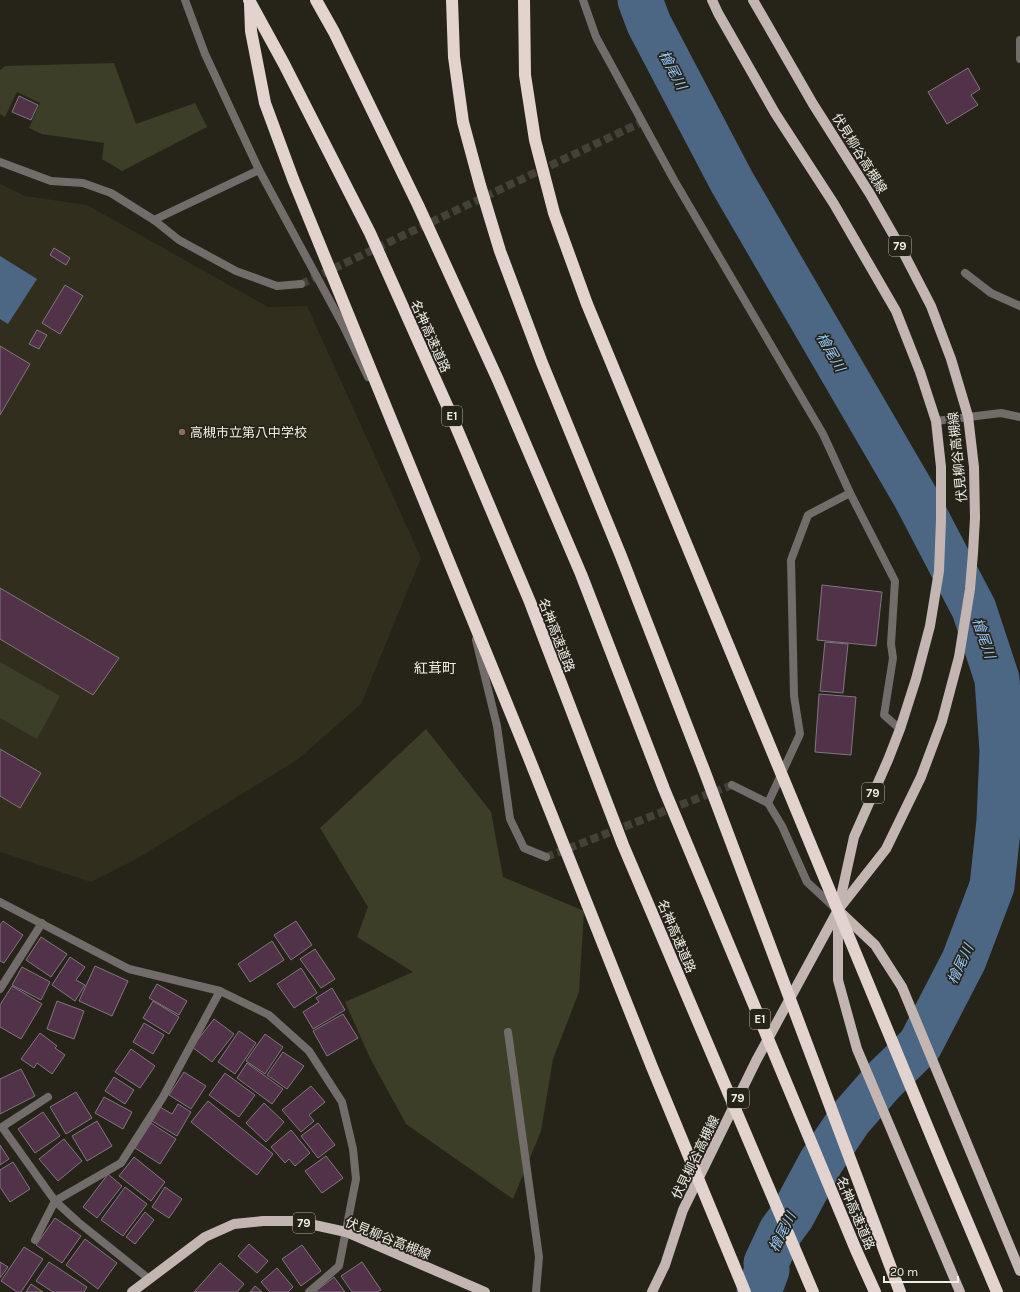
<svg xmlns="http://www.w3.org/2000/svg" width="1020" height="1292" viewBox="0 0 1020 1292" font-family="Karla,'Noto Sans JP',sans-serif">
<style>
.built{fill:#322e1e}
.green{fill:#3c3e28}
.water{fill:#4b6784}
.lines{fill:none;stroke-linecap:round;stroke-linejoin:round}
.river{stroke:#4b6784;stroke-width:45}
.building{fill:#513249;stroke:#81767e}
.street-tunnel{stroke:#444238;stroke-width:8;stroke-dasharray:8 4;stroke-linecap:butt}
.lane{stroke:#726c6a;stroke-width:8}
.street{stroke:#726c6a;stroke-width:8}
.primary{stroke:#c3b6b2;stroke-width:10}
.highway{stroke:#e3d3ce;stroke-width:12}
.education-dot{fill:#8d6e63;stroke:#262419;stroke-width:1.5}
.labels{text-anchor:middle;stroke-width:3.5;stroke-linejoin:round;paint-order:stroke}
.shield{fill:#262419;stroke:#b3b1a8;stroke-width:1}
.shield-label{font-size:12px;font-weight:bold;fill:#efede6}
.street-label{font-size:13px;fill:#efede6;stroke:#262419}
.poi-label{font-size:13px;fill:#efede6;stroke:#262419;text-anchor:start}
.water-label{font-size:14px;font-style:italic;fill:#96c6f8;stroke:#262419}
.neighbourhood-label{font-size:14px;fill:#efede6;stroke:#262419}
</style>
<rect width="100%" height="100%" fill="#262419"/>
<polygon class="built" points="0,184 25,196 87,205 268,307 307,306 421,558 361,704 297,760 138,858 91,882 0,852"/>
<g class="green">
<polygon points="114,63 136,124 195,103 207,127 122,171 102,159 104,143 42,134 29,128 40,103 17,92 5,117 0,114 0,70 5,66"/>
<polygon points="0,662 60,696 37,739 0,718"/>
<polygon points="426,729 491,812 503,877 584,911 579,992 553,1059 541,1131 513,1199 406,1124 370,1058 345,1002 413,972 357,937 368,907 320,828"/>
</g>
<polygon class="water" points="0,256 37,279 8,324 0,319"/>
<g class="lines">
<polyline class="river" points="640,0 649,24 732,182 916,498 974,609 997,679 1002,751 999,821 992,886 964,960 920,1045 884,1080 850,1119 821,1162 792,1216 781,1231 766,1263 767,1270 759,1292"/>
</g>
<g class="building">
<polygon points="968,68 980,89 971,95 978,105 947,124 928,92"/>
<polygon points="19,96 38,105 31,120 12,112"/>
<polygon points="54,248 70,258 66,265 50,255"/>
<polygon points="65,285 83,296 60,334 42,323"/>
<polygon points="37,330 47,335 39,349 29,344"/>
<polygon points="0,346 30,364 0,415"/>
<polygon points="822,585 882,592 876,646 817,640"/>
<polygon points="0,588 119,658 93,695 0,639"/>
<polygon points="825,642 848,644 843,693 820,691"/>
<polygon points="819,694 856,697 851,755 815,752"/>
<polygon points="0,749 41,773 20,808 0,796"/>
<polygon points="3,921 23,935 4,963 0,961 0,925"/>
<polygon points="296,921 312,945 291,960 274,935"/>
<polygon points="41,937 67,954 51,977 26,960"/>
<polygon points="272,941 284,960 250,982 238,964"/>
<polygon points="315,949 335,979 321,988 300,959"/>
<polygon points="70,957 85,967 76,980 85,985 75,1001 52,985"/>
<polygon points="95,966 128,981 112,1016 79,1001"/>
<polygon points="22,967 50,982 41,1000 12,985"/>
<polygon points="301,968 317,993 294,1008 277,984"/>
<polygon points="157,984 187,1001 179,1015 149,998"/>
<polygon points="12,986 42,1004 21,1039 0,1027 0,1005"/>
<polygon points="332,988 345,1010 313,1029 303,1012 319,1002 316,998"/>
<polygon points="57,1001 84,1011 74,1039 47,1029"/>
<polygon points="153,1001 179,1017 169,1034 143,1018"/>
<polygon points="343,1014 358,1038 327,1056 313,1031"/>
<polygon points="214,1019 234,1034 212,1062 192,1047"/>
<polygon points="144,1023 164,1035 153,1054 133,1042"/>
<polygon points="239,1031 256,1043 235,1074 218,1062"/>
<polygon points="40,1033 57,1046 55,1048 65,1055 52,1074 37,1063 34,1068 21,1059"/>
<polygon points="265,1034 283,1047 265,1074 246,1061"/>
<polygon points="131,1049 155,1066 140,1088 115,1072"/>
<polygon points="283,1052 304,1066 287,1089 267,1075"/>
<polygon points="247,1063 283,1089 272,1104 237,1078"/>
<polygon points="21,1069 35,1096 0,1114 0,1079"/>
<polygon points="184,1072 206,1086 191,1109 169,1095"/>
<polygon points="225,1073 255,1095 239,1117 209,1095"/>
<polygon points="114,1077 134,1090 125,1104 105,1091"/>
<polygon points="311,1086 325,1102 309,1115 314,1121 301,1132 282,1110"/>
<polygon points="76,1092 92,1118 66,1134 50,1107"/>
<polygon points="104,1097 132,1112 123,1129 95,1113"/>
<polygon points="208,1101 273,1154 257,1175 191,1122"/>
<polygon points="264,1103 284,1122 266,1142 246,1123"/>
<polygon points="178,1104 191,1112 177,1136 152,1121 160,1107 172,1114"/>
<polygon points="43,1112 60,1136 35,1153 18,1129"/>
<polygon points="97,1121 112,1146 87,1161 72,1136"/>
<polygon points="151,1123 176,1139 160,1164 135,1148"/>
<polygon points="318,1123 335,1145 318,1158 301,1136"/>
<polygon points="291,1130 310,1153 295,1166 289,1159 285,1163 271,1147"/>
<polygon points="64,1139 82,1161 58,1181 39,1159"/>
<polygon points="0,1145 9,1159 0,1165"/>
<polygon points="326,1156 343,1178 322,1193 305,1171"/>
<polygon points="134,1157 165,1182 151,1201 119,1176"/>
<polygon points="13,1162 30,1189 10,1202 0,1187 0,1170"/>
<polygon points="108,1174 122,1186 97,1218 83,1207"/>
<polygon points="125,1187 147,1204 123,1236 101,1220"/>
<polygon points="165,1187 182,1199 169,1218 152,1207"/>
<polygon points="145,1212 154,1220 135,1244 126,1237"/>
<polygon points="55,1218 81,1236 62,1263 36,1245"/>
<polygon points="85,1239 117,1263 98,1289 66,1265"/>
<polygon points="249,1244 268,1261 257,1273 238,1256"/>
<polygon points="302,1245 321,1271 301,1286 282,1259"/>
<polygon points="24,1247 43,1259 21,1292 17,1292 1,1281"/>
<polygon points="0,1262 8,1267 0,1278"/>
<polygon points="49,1262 87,1287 84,1292 53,1292 36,1281"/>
<polygon points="362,1262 381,1290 377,1292 352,1292 341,1276"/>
<polygon points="220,1263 244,1284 237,1292 194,1292"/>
<polygon points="277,1268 293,1287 288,1292 270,1292 261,1282"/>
<polygon points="334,1277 345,1292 315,1292"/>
<polygon points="31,1284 43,1292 26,1292"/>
<polygon points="255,1286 262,1292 250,1292"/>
</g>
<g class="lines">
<g class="street-tunnel">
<polyline points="301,284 642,122"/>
<polyline points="546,857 732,785"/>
</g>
<polyline class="lane" points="965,273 991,293 1020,306"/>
<g class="street">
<polyline points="185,0 205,54 259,170 343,325 368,377"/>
<polyline points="583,0 596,37 674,180 823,434 850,493 895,581 891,644 893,658 884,715 900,729"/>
<polyline points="1020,40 1020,59"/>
<polyline points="0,162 51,181 83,183 111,193 154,220 179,240 236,271 277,286 301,284"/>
<polyline points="154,220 259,170"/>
<polyline points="936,421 1001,413 1020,417"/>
<polyline points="476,640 497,726 510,819 524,848 546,857"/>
<polyline points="732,785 768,803 782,826 807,882 835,908"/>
<polyline points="768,803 800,734 794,696 791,560 808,515 850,493"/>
<polyline points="0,902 129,969 220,991 269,1015 309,1051 342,1102 353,1149 356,1179 339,1266 309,1292"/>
<polyline points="0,989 42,923"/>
<polyline points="508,1032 539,1257 536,1292"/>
<polyline points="35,1240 55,1201 2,1127 48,1097"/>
<polyline points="149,1279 78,1222 55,1201 121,1163 163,1097 220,991"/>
</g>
<g class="primary">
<polyline points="712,0 718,13 775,113 834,204 896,311 920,372 936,421 941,467 941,520 939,571 930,626 916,679 900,729 888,760 854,837 838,910 838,980 857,1049 960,1292"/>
<polyline points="839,911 875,945 902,987 1020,1271"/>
<polyline points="132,1292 205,1237 234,1224 263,1221 296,1221 346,1232 485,1292"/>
<polyline points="652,1292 665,1265 683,1210 756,1061 838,910 886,849 921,777 942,721 959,657 970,589 973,553 975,518 974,467 968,416 951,359 931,306 902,250 870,194 813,104 753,0"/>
</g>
<g class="highway">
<polyline points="249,0 284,64 370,233 449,410 530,602 623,845 813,1292"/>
<polyline points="316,0 334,32 418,205 498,380 581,574 664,789 856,1250 875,1292"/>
<polyline points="452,0 454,57 463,122 480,185 500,251 542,363 621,556 704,770 900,1292"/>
<polyline points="524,0 525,75 535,140 554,213 587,304 942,1162 997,1292"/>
<polyline points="250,4 251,31 265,103 293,179 529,758 652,1067 745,1292"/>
</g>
</g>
<circle class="education-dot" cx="182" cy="432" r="4"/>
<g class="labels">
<g class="shield">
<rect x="889" y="236" width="22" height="20" rx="3"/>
<rect x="442" y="406" width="20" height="20" rx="3"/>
<rect x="862" y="783" width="22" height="20" rx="3"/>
<rect x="750" y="1009" width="20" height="20" rx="3"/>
<rect x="727" y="1088" width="22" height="20" rx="3"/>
<rect x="293" y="1213" width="22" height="20" rx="3"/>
</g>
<g class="shield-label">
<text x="900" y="250">79</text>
<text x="452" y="420">E1</text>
<text x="873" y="797">79</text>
<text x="760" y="1023">E1</text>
<text x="738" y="1102">79</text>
<text x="304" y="1227">79</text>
</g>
<g class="street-label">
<text transform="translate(860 153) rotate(58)" y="5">伏見柳谷高槻線</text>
<text transform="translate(431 336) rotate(66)" y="5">名神高速道路</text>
<text transform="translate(957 457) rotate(-96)" y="5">伏見柳谷高槻線</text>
<text transform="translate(557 635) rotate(69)" y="5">名神高速道路</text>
<text transform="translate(677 936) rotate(67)" y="5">名神高速道路</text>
<text transform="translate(695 1157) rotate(-64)" y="5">伏見柳谷高槻線</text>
<text transform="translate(856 1213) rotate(67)" y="5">名神高速道路</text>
<text transform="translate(388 1238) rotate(22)" y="5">伏見柳谷高槻線</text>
</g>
<g class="poi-label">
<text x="190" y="437">高槻市立第八中学校</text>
</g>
<g class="water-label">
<text transform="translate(673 70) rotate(62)" y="5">檜尾川</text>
<text transform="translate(831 352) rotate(60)" y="5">檜尾川</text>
<text transform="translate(984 638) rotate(71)" y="5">檜尾川</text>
<text transform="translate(960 964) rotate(-65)" y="5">檜尾川</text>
<text transform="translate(782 1232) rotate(-63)" y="5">檜尾川</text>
</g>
<g class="neighbourhood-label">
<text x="435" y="673">紅茸町</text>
</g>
</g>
<path d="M884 1276v6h74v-6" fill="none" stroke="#efede6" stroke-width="2"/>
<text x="890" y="1276" font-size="12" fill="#efede6" stroke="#262419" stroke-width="3" paint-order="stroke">20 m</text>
</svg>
